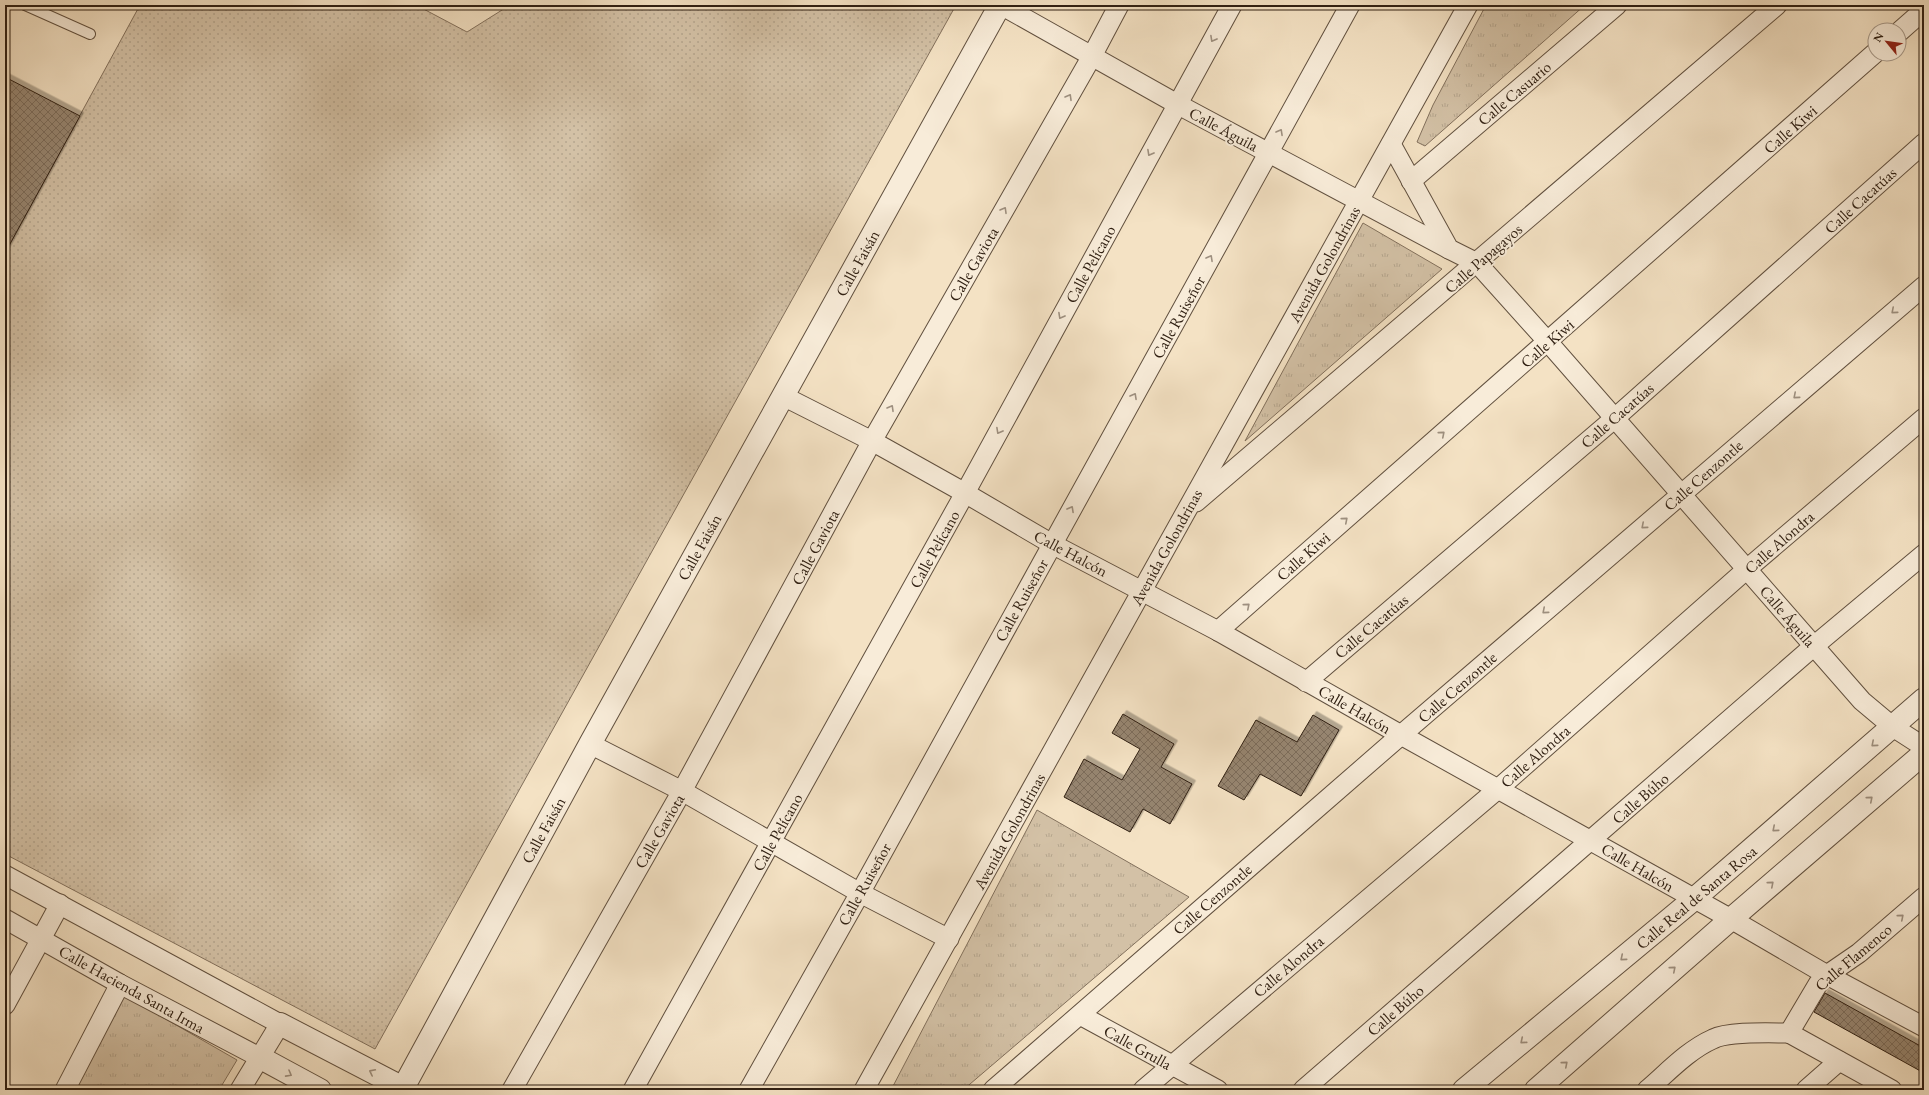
<svg xmlns="http://www.w3.org/2000/svg" width="1929" height="1095" viewBox="0 0 1929 1095" font-family="'EB Garamond',serif">
<style>
.grass{fill:url(#grass-dots);stroke:#82705c}
.park{fill:url(#park-tufts);stroke:#82705c}
.building{fill:url(#building-cross-hatch);stroke:#302013;filter:url(#shadow)}
.lines{fill:none;stroke-linecap:round;stroke-linejoin:round}
.service-casing{stroke:#61503f;stroke-width:12}
.minor-casing{stroke:#61503f;stroke-width:21}
.tertiary-casing{stroke:#61503f;stroke-width:24}
.service{stroke:#f8ecd9;stroke-width:10}
.minor{stroke:#f8ecd9;stroke-width:19}
.tertiary{stroke:#f8ecd9;stroke-width:22}
.oneway{stroke:#9e9080}
.labels{text-anchor:middle;stroke-width:4;stroke-linejoin:round;paint-order:stroke}
.street-label{font-size:16px;fill:#302013;stroke:#f8ecd9}
</style>
<defs>
<pattern id="grass-dots" width="8" height="8" patternUnits="userSpaceOnUse"><rect width="8" height="8" fill="#d3c1a6"/><path d="M2 2h.1M6 6h.1" fill="none" stroke="#b5a68e" stroke-width="1.8" stroke-linecap="round"/></pattern>
<pattern id="park-tufts" width="24" height="20" patternUnits="userSpaceOnUse"><rect width="24" height="20" fill="#d3c1a6"/><path d="M3 7l-1-3M5 7V3M7 7l1-3M15 17l-1-3M17 17v-4M19 17l1-3" fill="none" stroke="#b5a68e"/></pattern>
<pattern id="building-cross-hatch" width="8" height="8" patternUnits="userSpaceOnUse"><rect width="8" height="8" fill="#96856f"/><path d="M0 0l8 8M0 8l8-8" fill="none" stroke="#7b6c5a"/></pattern>
<filter id="shadow"><feDropShadow dx="3.5" dy="-3.5" stdDeviation="0" flood-color="#0004"/></filter>
</defs>
<rect width="100%" height="100%" fill="#f4e2c4"/>
<filter id="stains"><feTurbulence type="fractalNoise" baseFrequency=".005" numOctaves="4"/><feColorMatrix values="0 0 0 0 .2 0 0 0 0 .09 0 0 0 0 .02 0 0 0 .5 -.17"/></filter>
<radialGradient id="worn" r=".72"><stop offset=".6" stop-color="#630" stop-opacity="0"/><stop offset="1" stop-color="#630" stop-opacity=".3"/></radialGradient>
<polygon class="grass" points="140,5 416,5 467,32 510,5 956,5 375,1049 5,854 5,253"/>
<g class="park">
<polygon points="1486,5 1585,5 1425,146 1417,142 1433,105"/>
<polygon points="1363,223 1442,269 1245,441"/>
<polygon points="1037,810 1189,897 963,1090 891,1090"/>
<polygon points="124,995 237,1060 219,1090 73,1090"/>
</g>
<g class="building">
<polygon points="5,77 80,116 5,253"/>
<polygon points="1123,714 1174,744 1161,767 1192,784 1170,824 1143,809 1130,832 1064,797 1084,759 1122,780 1140,749 1112,733"/>
<polygon points="1313,715 1339,730 1301,796 1260,774 1244,800 1218,786 1256,720 1297,742"/>
<polygon points="1825,993 1924,1048 1924,1073 1814,1012"/>
</g>
<g class="lines">
<g class="service-casing">
<polyline id="service" points="25,5 90,34"/>
</g>
<g class="minor-casing">
<g id="minor">
<polyline points="1001,5 1177,104 1449,249"/>
<polyline points="1899,32 1924,10"/>
<polyline points="1391,144 1449,249 1477,263 1548,342 1862,701 1893,727 1924,747"/>
<polyline points="1411,181 1617,5"/>
<polyline points="783,396 872,441 965,493 1052,544 1218,631 1401,735 1731,919 1827,975 1924,1027"/>
<polyline points="1196,502 1777,5"/>
<polyline points="1218,631 1875,53"/>
<polyline points="1306,682 1615,418 1924,143"/>
<polyline points="590,744 682,791 860,893 949,939"/>
<polyline points="5,875 280,1024 240,1090"/>
<polyline points="5,919 120,984 259,1057"/>
<polyline points="5,1005 60,904"/>
<polyline points="1080,1015 1218,1090"/>
<polyline points="1789,1033 1818,984 1827,975 1859,953 1924,897"/>
<polyline points="1789,1033 1892,1090"/>
<polyline points="65,1090 120,984"/>
<polyline points="512,1090 682,791 872,441 1092,56 1119,5"/>
<polyline points="633,1090 965,493 1232,5"/>
<polyline points="749,1090 860,893 1350,5"/>
<polyline points="864,1090 1468,5"/>
<polyline points="993,1090 1401,735 1924,286"/>
<polyline points="1143,1090 1498,789 1747,569 1924,418"/>
<polyline points="1303,1090 1814,646 1924,554"/>
<path d="M1647,1090C1667,1073 1688,1050 1713,1039C1729,1031 1769,1033 1789,1033"/>
<polyline points="1806,1090 1839,1061"/>
</g>
</g>
<g class="tertiary-casing">
<g id="tertiary">
<polyline points="280,1024 407,1090"/>
<polyline points="259,1057 320,1090"/>
<polyline points="402,1090 590,744 1000,5"/>
<polyline points="1464,1090 1694,899 1924,699"/>
<polyline points="1536,1090 1731,919 1924,753"/>
</g>
</g>
<use href="#service" class="service"/>
<use href="#minor" class="minor"/>
<use href="#tertiary" class="tertiary"/>
</g>
<defs><path id="oneway-chevron" d="M-2-3.5L2.5 0L-2 3.5" fill="none" stroke-width="1.6" stroke-linecap="round" stroke-linejoin="round"/></defs>
<g class="oneway">
<use href="#oneway-chevron" transform="translate(1213 39) rotate(119)"/>
<use href="#oneway-chevron" transform="translate(1069 97) rotate(-60)"/>
<use href="#oneway-chevron" transform="translate(1280 132) rotate(-61)"/>
<use href="#oneway-chevron" transform="translate(1150 153) rotate(119)"/>
<use href="#oneway-chevron" transform="translate(1004 210) rotate(-60)"/>
<use href="#oneway-chevron" transform="translate(1210 258) rotate(-61)"/>
<use href="#oneway-chevron" transform="translate(1894 311) rotate(139)"/>
<use href="#oneway-chevron" transform="translate(1061 316) rotate(119)"/>
<use href="#oneway-chevron" transform="translate(1134 396) rotate(-61)"/>
<use href="#oneway-chevron" transform="translate(1796 396) rotate(139)"/>
<use href="#oneway-chevron" transform="translate(891 408) rotate(-60)"/>
<use href="#oneway-chevron" transform="translate(999 431) rotate(119)"/>
<use href="#oneway-chevron" transform="translate(1442 434) rotate(-41)"/>
<use href="#oneway-chevron" transform="translate(1071 509) rotate(-61)"/>
<use href="#oneway-chevron" transform="translate(1345 520) rotate(-41)"/>
<use href="#oneway-chevron" transform="translate(1644 526) rotate(139)"/>
<use href="#oneway-chevron" transform="translate(1247 606) rotate(-41)"/>
<use href="#oneway-chevron" transform="translate(1545 611) rotate(139)"/>
<use href="#oneway-chevron" transform="translate(1874 744) rotate(139)"/>
<use href="#oneway-chevron" transform="translate(1870 799) rotate(-41)"/>
<use href="#oneway-chevron" transform="translate(1775 829) rotate(139)"/>
<use href="#oneway-chevron" transform="translate(1771 884) rotate(-41)"/>
<use href="#oneway-chevron" transform="translate(1901 917) rotate(-41)"/>
<use href="#oneway-chevron" transform="translate(1623 958) rotate(140)"/>
<use href="#oneway-chevron" transform="translate(1673 969) rotate(-41)"/>
<use href="#oneway-chevron" transform="translate(1523 1041) rotate(140)"/>
<use href="#oneway-chevron" transform="translate(1565 1064) rotate(-41)"/>
<use href="#oneway-chevron" transform="translate(372 1072) rotate(-153)"/>
<use href="#oneway-chevron" transform="translate(289 1074) rotate(29)"/>
</g>
<g class="labels">
<g class="street-label">
<text transform="translate(1514 93) rotate(-40)" y="6">Calle Casuario</text>
<text transform="translate(1224 129) rotate(28)" y="6">Calle Águila</text>
<text transform="translate(1790 129) rotate(-41)" y="6">Calle Kiwi</text>
<text transform="translate(1860 200) rotate(-42)" y="6">Calle Cacatúas</text>
<text transform="translate(1483 258) rotate(-41)" y="6">Calle Papagayos</text>
<text transform="translate(857 263) rotate(-61)" y="6">Calle Faisán</text>
<text transform="translate(973 264) rotate(-60)" y="6">Calle Gaviota</text>
<text transform="translate(1090 264) rotate(-61)" y="6">Calle Pelícano</text>
<text transform="translate(1324 264) rotate(-61)" y="6">Avenida Golondrinas</text>
<text transform="translate(1178 317) rotate(-61)" y="6">Calle Ruiseñor</text>
<text transform="translate(1547 343) rotate(-41)" y="6">Calle Kiwi</text>
<text transform="translate(1617 415) rotate(-41)" y="6">Calle Cacatúas</text>
<text transform="translate(1703 475) rotate(-41)" y="6">Calle Cenzontle</text>
<text transform="translate(1779 542) rotate(-41)" y="6">Calle Alondra</text>
<text transform="translate(699 547) rotate(-61)" y="6">Calle Faisán</text>
<text transform="translate(815 547) rotate(-62)" y="6">Calle Gaviota</text>
<text transform="translate(1166 547) rotate(-61)" y="6">Avenida Golondrinas</text>
<text transform="translate(934 549) rotate(-61)" y="6">Calle Pelícano</text>
<text transform="translate(1071 553) rotate(28)" y="6">Calle Halcón</text>
<text transform="translate(1303 556) rotate(-41)" y="6">Calle Kiwi</text>
<text transform="translate(1021 600) rotate(-61)" y="6">Calle Ruiseñor</text>
<text transform="translate(1788 616) rotate(49)" y="6">Calle Águila</text>
<text transform="translate(1371 626) rotate(-40)" y="6">Calle Cacatúas</text>
<text transform="translate(1457 687) rotate(-41)" y="6">Calle Cenzontle</text>
<text transform="translate(1355 709) rotate(30)" y="6">Calle Halcón</text>
<text transform="translate(1535 756) rotate(-41)" y="6">Calle Alondra</text>
<text transform="translate(1640 798) rotate(-41)" y="6">Calle Búho</text>
<text transform="translate(543 830) rotate(-61)" y="6">Calle Faisán</text>
<text transform="translate(659 831) rotate(-60)" y="6">Calle Gaviota</text>
<text transform="translate(1009 831) rotate(-61)" y="6">Avenida Golondrinas</text>
<text transform="translate(777 832) rotate(-61)" y="6">Calle Pelícano</text>
<text transform="translate(1638 867) rotate(30)" y="6">Calle Halcón</text>
<text transform="translate(864 884) rotate(-61)" y="6">Calle Ruiseñor</text>
<text transform="translate(1696 897) rotate(-40)" y="6">Calle Real de Santa Rosa</text>
<text transform="translate(1212 899) rotate(-41)" y="6">Calle Cenzontle</text>
<text transform="translate(1853 957) rotate(-40)" y="6">Calle Flamenco</text>
<text transform="translate(1288 966) rotate(-40)" y="6">Calle Alondra</text>
<text transform="translate(132 989) rotate(29)" y="6">Calle Hacienda Santa Irma</text>
<text transform="translate(1395 1010) rotate(-41)" y="6">Calle Búho</text>
<text transform="translate(1138 1047) rotate(29)" y="6">Calle Grulla</text>
</g>
</g>
<rect width="1929" height="1095" fill="none" stroke="#f4e2c4" stroke-width="20"/>
<rect x="6" y="6" width="1917" height="1083" fill="none" stroke="#302013" stroke-width="2"/>
<rect x="10" y="10" width="1909" height="1075" fill="none" stroke="#302013"/>
<g transform="translate(1887 42) rotate(299)"><circle r="19" fill="#f8ecd9" stroke="#a89a8a"/>
<path d="M0-3L7 15L0 10L-7 15Z" fill="#8f2418"/>
<text y="-6" font-size="11" font-weight="bold" text-anchor="middle" fill="#302013">N</text>
</g>
<rect width="100%" height="100%" filter="url(#stains)"/>
<rect width="100%" height="100%" fill="url(#worn)"/>
</svg>
